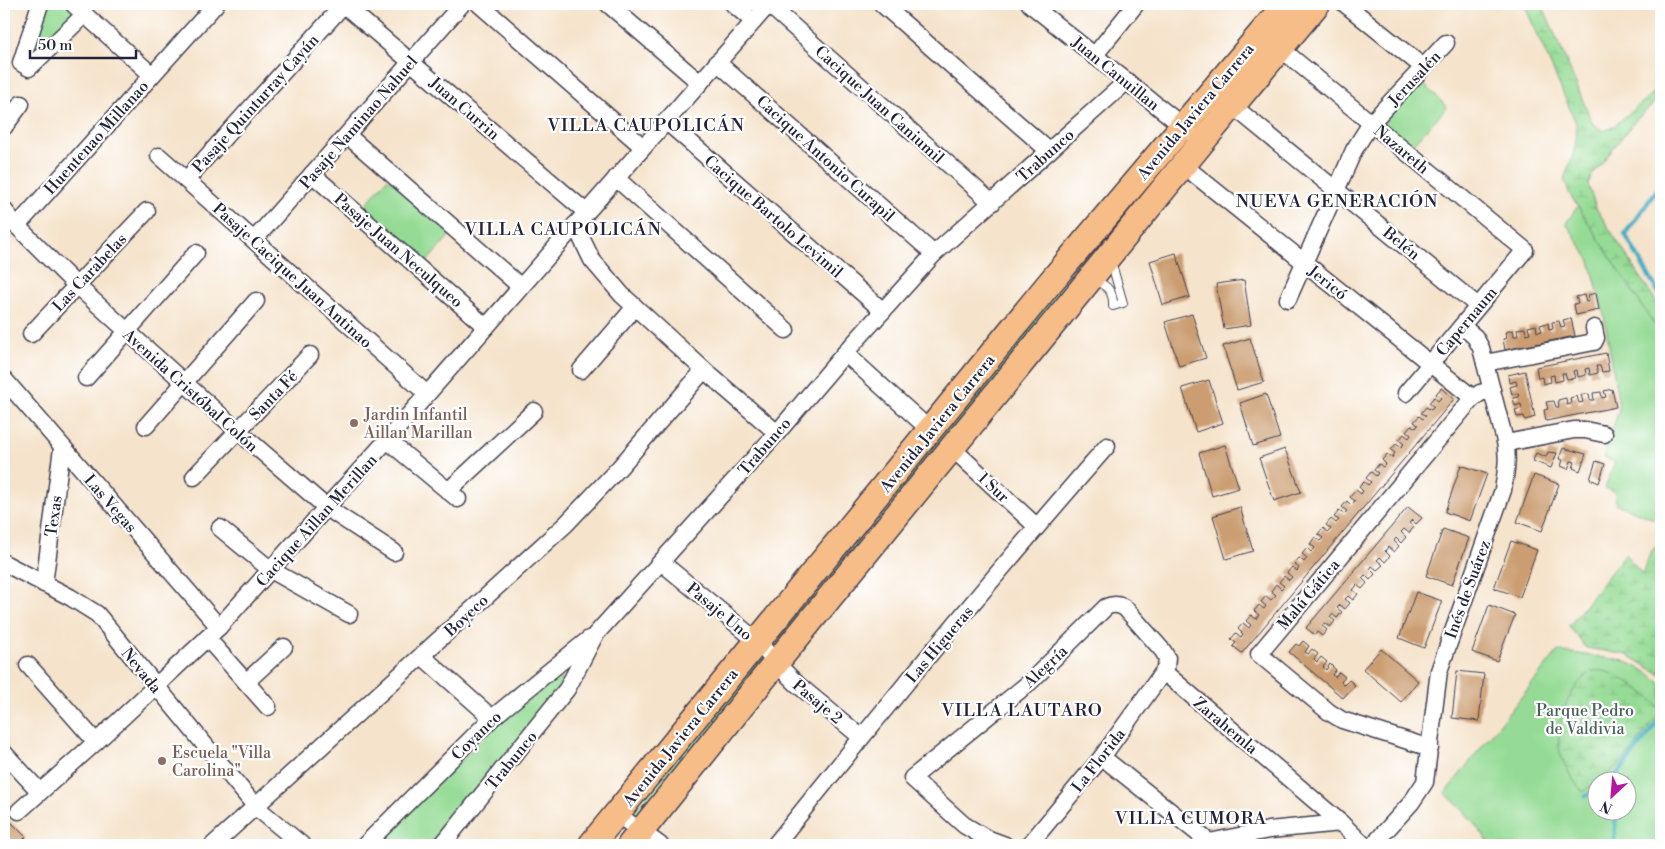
<svg xmlns="http://www.w3.org/2000/svg" width="1665" height="849" viewBox="0 0 1665 849" font-family="'Libre Bodoni',serif">
<style>
.green{fill:#95db95;stroke:#5c7e68;fill-rule:evenodd}
.wetland{fill:url(#wetland-marsh);stroke:#5c7e68}
.lines{fill:none;stroke-linecap:round;stroke-linejoin:round}
.stream{stroke:#46aec5;stroke-width:4.5}
.building{fill:#cb9d71}
.lane-casing{stroke:#423f51;stroke-width:10}
.street-casing{stroke:#423f51;stroke-width:19}
.primary-casing{stroke:#423f51;stroke-width:28}
.lane{stroke:#fff;stroke-width:8}
.street{stroke:#fff;stroke-width:16}
.primary{stroke:#f7bd88;stroke-width:25}
.education-dot{fill:#8d6e63;stroke:#fff;stroke-width:2}
.labels{text-anchor:middle;stroke-width:4.5;stroke-linejoin:round;paint-order:stroke}
.street-label{font-size:16px;fill:#22223b;stroke:#fff}
.education-label{font-size:16px;fill:#785e54;stroke:#fff;text-anchor:start}
.park-label{font-size:16px;fill:#4a635a;stroke:#fff}
.neighbourhood-label{font-size:18px;letter-spacing:1px;fill:#22223b;stroke:#fff}
</style>
<defs>
<pattern id="wetland-marsh" width="20" height="14" patternUnits="userSpaceOnUse" patternTransform="scale(1.25)"><rect width="20" height="14" fill="#95db95"/><path d="M1 5h8M5 5V1M11 12h8M15 12V8" fill="none" stroke="#80bc81"/></pattern>
</defs>
<rect width="100%" height="100%" fill="#fff"/>
<filter id="ink" filterUnits="userSpaceOnUse"><feTurbulence type="fractalNoise" baseFrequency=".02" numOctaves="2"/><feDisplacementMap in="SourceGraphic" scale="10" xChannelSelector="R" yChannelSelector="G"/><feConvolveMatrix kernelMatrix="1 2 1 2 8 2 1 2 1" color-interpolation-filters="sRGB"/></filter>
<filter id="wash" filterUnits="userSpaceOnUse"><feTurbulence type="fractalNoise" baseFrequency=".0096" numOctaves="4" result="noise"/><feDisplacementMap in="SourceGraphic" scale="20" xChannelSelector="R" yChannelSelector="G"/><feGaussianBlur stdDeviation="1.12" result="paint"/><feColorMatrix in="noise" values="0 0 0 0 0 0 0 0 0 0 0 0 0 0 0 0 0 1.4 0 .05"/><feComposite in="paint" operator="in"/></filter>
<g filter="url(#wash)">
<rect width="100%" height="100%" fill="#f5e3cb"/>
<g class="green">
<polygon points="47,4 67,4 77,13 28,61"/>
<polygon points="1420,80 1447,107 1409,148 1381,124"/>
<polygon points="1181,135 1191,144 785,643 773,634"/>
<polygon points="388,178 451,234 424,265 361,210"/>
<polygon points="1578,206 1661,334 1661,522 1616,504 1615,492 1605,488 1615,462 1603,457 1619,410 1618,400 1604,315 1590,261 1566,223"/>
<path d="M1558,651L1625,661L1647,672L1661,683V845H1491L1465,812L1445,793ZM1598,782H1628V812H1598Z"/>
<polygon points="758,655 769,664 641,823 631,814"/>
<polygon points="556,676 564,682 434,845 378,845 399,823 494,728"/>
</g>
<g class="wetland">
<path d="M1524,4H1542L1593,124L1603,131L1610,129L1661,87V96L1633,123L1592,176L1588,184L1596,208L1661,309V335L1569,193L1564,179C1572,156 1578,149 1576,123Z"/>
<polygon points="1661,541 1661,675 1628,655 1586,648 1569,626 1625,554 1642,574 1651,552"/>
<path d="M1591,671C1595,671 1600,670 1603,671C1622,674 1650,695 1661,711L1624,760L1610,772L1583,792C1573,781 1561,762 1559,747C1556,719 1570,687 1591,671Z"/>
</g>
<g class="lines">
<g class="stream">
<polyline points="1661,184 1625,234 1661,297"/>
<polyline points="1607,782 1618,773 1661,718"/>
<polyline points="1586,796 1598,788"/>
<polyline points="1614,845 1616,812"/>
</g>
</g>
<g id="blocks">
<g class="building">
<polygon points="1176,253 1190,297 1163,305 1150,261"/>
<polygon points="1244,280 1251,325 1224,329 1216,284"/>
<polygon points="1596,293 1599,310 1576,315 1574,304 1578,303 1576,297 1584,295 1586,302 1589,301 1588,295"/>
<polygon points="1192,314 1206,358 1179,366 1165,322"/>
<polygon points="1571,318 1575,336 1505,350 1503,339 1507,338 1505,332 1513,330 1514,336 1518,336 1517,329 1525,328 1526,334 1530,333 1528,327 1536,325 1537,332 1542,331 1540,325 1548,323 1549,330 1553,329 1552,322 1559,321 1561,327 1565,326 1563,320"/>
<polygon points="1250,338 1264,382 1237,390 1223,346"/>
<polygon points="1606,353 1609,371 1602,372 1600,366 1596,366 1598,373 1590,375 1589,368 1585,369 1586,375 1578,377 1577,370 1573,371 1575,378 1567,379 1565,373 1562,373 1563,380 1555,382 1554,375 1550,376 1551,382 1543,384 1542,377 1538,378 1536,367"/>
<polygon points="1525,371 1535,417 1525,420 1524,416 1517,417 1515,410 1522,408 1521,404 1515,406 1513,398 1519,397 1518,393 1512,394 1510,387 1517,385 1516,381 1509,383 1508,375"/>
<polygon points="1209,380 1223,423 1196,432 1182,388"/>
<polygon points="1441,388 1454,399 1242,653 1233,646 1236,643 1231,639 1236,633 1241,637 1243,634 1238,629 1243,623 1249,628 1251,625 1246,621 1251,615 1256,619 1259,615 1254,611 1259,605 1264,609 1266,606 1261,602 1266,596 1271,600 1276,595 1271,591 1276,584 1281,589 1284,586 1279,582 1284,576 1289,580 1292,577 1287,573 1292,567 1297,571 1299,568 1294,564 1299,558 1304,562 1307,558 1302,554 1307,548 1311,552 1315,548 1310,544 1315,537 1320,541 1323,538 1318,534 1323,528 1328,532 1331,529 1326,525 1331,519 1336,523 1339,520 1334,517 1339,511 1344,514 1347,511 1342,507 1347,501 1351,505 1355,501 1350,497 1356,490 1361,494 1363,491 1359,487 1364,482 1368,485 1371,482 1366,478 1371,472 1376,476 1378,473 1374,470 1379,464 1383,467 1386,464 1382,460 1387,454 1392,458 1395,453 1391,450 1396,444 1401,447 1404,444 1399,440 1404,434 1409,438 1411,435 1406,431 1411,425 1416,428 1418,425 1414,422 1419,416 1423,419 1426,416 1421,413 1426,407 1431,410 1434,407 1429,403 1434,397 1438,401 1441,398 1436,394"/>
<polygon points="1612,389 1616,407 1546,421 1544,410 1548,409 1546,402 1554,401 1556,407 1559,407 1558,400 1566,398 1567,405 1571,404 1570,398 1577,396 1579,403 1583,402 1581,395 1589,394 1590,400 1594,400 1593,393 1601,392 1602,398 1606,397 1604,391"/>
<polygon points="1266,394 1280,438 1253,446 1240,403"/>
<polygon points="1225,445 1239,488 1212,496 1199,453"/>
<polygon points="1563,448 1586,454 1580,471 1573,468 1575,462 1571,461 1568,469 1561,466 1563,460 1559,459"/>
<polygon points="1285,449 1301,492 1274,501 1259,458"/>
<polygon points="1548,452 1557,453 1551,468 1533,461 1536,453 1546,457"/>
<polygon points="1596,461 1605,464 1599,483 1590,479"/>
<polygon points="1461,465 1487,474 1470,521 1445,512"/>
<polygon points="1534,475 1559,484 1542,531 1517,522"/>
<polygon points="1240,507 1253,551 1226,559 1213,516"/>
<polygon points="1408,507 1422,518 1416,524 1412,520 1409,523 1414,527 1409,533 1404,529 1401,532 1406,537 1401,543 1396,538 1394,541 1399,546 1394,552 1388,547 1385,551 1390,556 1385,562 1380,557 1377,560 1383,565 1377,570 1372,566 1370,569 1375,574 1370,580 1365,575 1362,578 1367,583 1362,589 1357,585 1353,590 1358,594 1353,600 1348,596 1345,599 1350,603 1345,609 1340,605 1337,608 1342,612 1337,618 1332,614 1330,617 1335,621 1330,627 1324,623 1322,626 1327,630 1322,636 1317,632 1315,635 1306,628"/>
<polygon points="1443,529 1469,538 1452,585 1426,576"/>
<polygon points="1511,541 1537,550 1520,597 1494,588"/>
<polygon points="1416,592 1442,601 1424,648 1399,638"/>
<polygon points="1489,605 1515,615 1497,661 1472,652"/>
<polygon points="1303,641 1309,646 1305,652 1308,654 1312,649 1318,654 1314,659 1317,662 1321,657 1327,662 1323,667 1326,670 1330,664 1336,670 1332,675 1335,677 1339,672 1345,677 1341,682 1344,685 1349,680 1355,685 1343,698 1289,652 1296,644 1299,646"/>
<polygon points="1381,649 1418,681 1401,702 1363,669"/>
<polygon points="1457,671 1484,674 1479,721 1452,718"/>
<polygon points="4,815 26,837 18,845 4,845"/>
</g>
</g>
</g>
<g filter="url(#ink)">
<use href="#blocks" fill-opacity="0" stroke="#423f51" stroke-width="1"/>
<g class="lines">
<g class="lane-casing">
<path id="lane" d="M1093,279C1106,285 1114,291 1113,306L1123,303L1111,261"/>
</g>
<g class="street-casing">
<g id="street">
<polyline points="40,4 21,63 29,68 85,14"/>
<polyline points="73,4 152,75"/>
<polyline points="343,4 586,212"/>
<polyline points="479,4 643,147"/>
<polyline points="608,4 700,83"/>
<polyline points="733,4 753,21"/>
<polyline points="768,4 992,203"/>
<polyline points="882,4 1049,151"/>
<polyline points="1030,4 1190,132"/>
<polyline points="1345,4 1423,67"/>
<polyline points="1280,48 1525,250 1406,393"/>
<polyline points="1094,56 1136,4"/>
<polyline points="717,62 934,254"/>
<polyline points="1233,106 1478,306"/>
<polyline points="666,121 883,311"/>
<polyline points="4,127 21,104"/>
<polyline points="347,135 521,287"/>
<polyline points="159,156 427,394"/>
<polyline points="1183,165 1473,398"/>
<polyline points="312,174 486,327"/>
<polyline points="616,178 786,330"/>
<polyline points="186,180 344,4"/>
<polyline points="4,210 17,226 76,285 238,431 327,508 394,552"/>
<polyline points="575,225 592,260 622,295 704,370 777,433"/>
<polyline points="17,226 216,4"/>
<polyline points="254,240 462,4"/>
<polyline points="1288,299 1354,150 1371,123 1446,43"/>
<polyline points="31,334 147,211"/>
<polyline points="845,353 931,431"/>
<polyline points="1485,363 1594,342 1596,338 1594,328"/>
<polyline points="581,370 635,307"/>
<polyline points="86,378 196,253"/>
<polyline points="4,379 219,627"/>
<polyline points="146,426 256,301"/>
<polyline points="387,440 458,499"/>
<polyline points="1506,443 1574,430 1585,430 1604,434"/>
<polyline points="952,448 1036,526"/>
<polyline points="194,477 310,355"/>
<polyline points="448,491 534,411"/>
<polyline points="220,528 271,570 349,614"/>
<polyline points="661,562 758,642 776,663 797,684 861,737"/>
<polyline points="4,563 70,597 97,614 256,807 302,845"/>
<polyline points="44,584 62,448"/>
<polyline points="207,638 268,707"/>
<polyline points="422,656 492,718"/>
<polyline points="28,665 96,742"/>
<polyline points="1164,672 1341,823 1364,845"/>
<polyline points="246,682 284,647"/>
<polyline points="1430,748 1342,720 1329,712 1259,654 1471,400 1480,393 1492,390"/>
<polyline points="4,753 40,792"/>
<polyline points="1102,757 1209,842 1269,830 1341,823"/>
<polyline points="19,811 96,742 219,627 387,440 769,4"/>
<polyline points="617,814 660,845"/>
<polyline points="213,845 566,524 619,468 704,370"/>
<polyline points="365,845 492,718 589,639"/>
<polyline points="442,845 567,689 595,635 777,433 845,353 934,254 1127,81"/>
<path d="M775,845C883,710 993,576 1107,446"/>
<path d="M1005,845L986,838L964,825L912,778L1030,682L1106,607C1113,604 1118,604 1125,608L1163,651L1167,658L1166,668L1102,757L1029,845"/>
<path d="M1373,845L1411,803L1425,782L1439,671L1503,490C1506,472 1509,455 1504,437L1481,348L1475,337L1462,326"/>
</g>
</g>
<g class="primary-casing">
<g id="primary">
<polyline points="591,845 1048,285 1286,4"/>
<polyline points="630,845 776,663 1202,142 1317,4"/>
</g>
</g>
<use href="#lane" class="lane"/>
<use href="#street" class="street"/>
<use href="#primary" class="primary"/>
</g>
</g>
<g class="education-dot">
<circle cx="354" cy="423" r="5"/>
<circle cx="162" cy="761" r="5"/>
</g>
<g class="labels">
<g class="street-label">
<text transform="translate(1116 73) rotate(39)" y="6">Juan Canuillan</text>
<text transform="translate(1414 78) rotate(-47)" y="6">Jerusalén</text>
<text transform="translate(255 103) rotate(-48)" y="6">Pasaje Quinturray Cayún</text>
<text transform="translate(880 104) rotate(42)" y="6">Cacique Juan Caniumil</text>
<text transform="translate(465 108) rotate(41)" y="6">Juan Currin</text>
<text transform="translate(1195 111) rotate(-50)" y="6">Avenida Javiera Carrera</text>
<text transform="translate(358 122) rotate(-49)" y="6">Pasaje Naminao Nahuel</text>
<text transform="translate(96 137) rotate(-48)" y="6">Huentenao Millanao</text>
<text transform="translate(1402 149) rotate(40)" y="6">Nazareth</text>
<text transform="translate(1045 155) rotate(-42)" y="6">Trabunco</text>
<text transform="translate(826 158) rotate(42)" y="6">Cacique Antonio Curapil</text>
<text transform="translate(774 216) rotate(41)" y="6">Cacique Bartolo Levimil</text>
<text transform="translate(1402 243) rotate(39)" y="6">Belén</text>
<text transform="translate(399 250) rotate(41)" y="6">Pasaje Juan Neculqueo</text>
<text transform="translate(89 272) rotate(-47)" y="6">Las Carabelas</text>
<text transform="translate(293 275) rotate(42)" y="6">Pasaje Cacique Juan Antinao</text>
<text transform="translate(1328 282) rotate(38)" y="6">Jericó</text>
<text transform="translate(1466 321) rotate(-50)" y="6">Capernaum</text>
<text transform="translate(191 390) rotate(42)" y="6">Avenida Cristóbal Colón</text>
<text transform="translate(273 395) rotate(-46)" y="6">Santa Fé</text>
<text transform="translate(937 423) rotate(-51)" y="6">Avenida Javiera Carrera</text>
<text transform="translate(764 446) rotate(-49)" y="6">Trabunco</text>
<text transform="translate(994 487) rotate(43)" y="6">1 Sur</text>
<text transform="translate(111 503) rotate(49)" y="6">Las Vegas</text>
<text transform="translate(53 516) rotate(-82)" y="6">Texas</text>
<text transform="translate(316 520) rotate(-48)" y="6">Cacique Aillan Merillan</text>
<text transform="translate(1467 589) rotate(-70)" y="6">Inés de Suárez</text>
<text transform="translate(1308 594) rotate(-50)" y="6">Malú Gática</text>
<text transform="translate(720 611) rotate(40)" y="6">Pasaje Uno</text>
<text transform="translate(466 615) rotate(-43)" y="6">Boyeco</text>
<text transform="translate(939 644) rotate(-50)" y="6">Las Higueras</text>
<text transform="translate(1045 666) rotate(-43)" y="6">Alegría</text>
<text transform="translate(142 670) rotate(51)" y="6">Nevada</text>
<text transform="translate(818 701) rotate(40)" y="6">Pasaje 2</text>
<text transform="translate(1226 725) rotate(40)" y="6">Zarahemla</text>
<text transform="translate(476 735) rotate(-44)" y="6">Coyanco</text>
<text transform="translate(680 737) rotate(-51)" y="6">Avenida Javiera Carrera</text>
<text transform="translate(511 760) rotate(-51)" y="6">Trabunco</text>
<text transform="translate(1098 760) rotate(-52)" y="6">La Florida</text>
</g>
<g class="education-label">
<text x="364" y="420">Jardin Infantil<tspan x="364" dy="18">Aillan Marillan</tspan></text>
<text x="172" y="758">Escuela "Villa<tspan x="172" dy="18">Carolina"</tspan></text>
</g>
<g class="park-label">
<text x="1585" y="716">Parque Pedro<tspan x="1585" dy="18">de Valdivia</tspan></text>
</g>
<g class="neighbourhood-label">
<text x="646" y="131">VILLA CAUPOLICÁN</text>
<text x="1337" y="207">NUEVA GENERACIÓN</text>
<text x="563" y="235">VILLA CAUPOLICÁN</text>
<text x="1022" y="716">VILLA LAUTARO</text>
<text x="1191" y="824">VILLA CUMORA</text>
</g>
</g>
<rect width="1665" height="849" fill="none" stroke="#fff" stroke-width="20"/>
<g transform="translate(1612 796) rotate(206)"><circle r="24" fill="#ffffff" stroke="#a7a7b1"/>
<path d="M0-4L9 19L0 12L-9 19Z" fill="#b5179e"/>
<text y="-8" font-size="14" font-weight="bold" text-anchor="middle" fill="#22223b">N</text>
</g>
<path d="M30 50v8h106v-8" fill="none" stroke="#22223b" stroke-width="2.5"/>
<text x="38" y="50" font-size="15" fill="#22223b" stroke="#ffffff" stroke-width="4" paint-order="stroke">50 m</text>
</svg>
